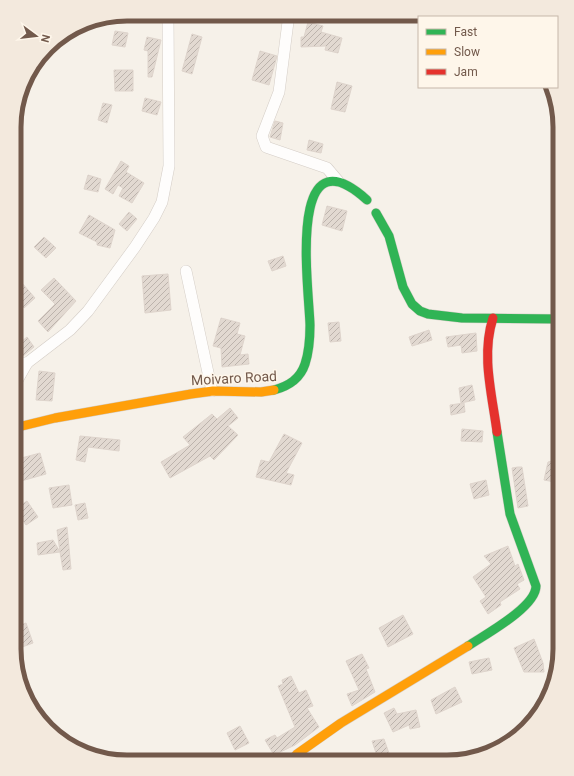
<svg xmlns="http://www.w3.org/2000/svg" width="574" height="776" viewBox="0 0 574 776" font-family="Roboto,sans-serif">
<style>
.building{fill:url(#building-hatch);stroke:#ded4cc}
.lines{fill:none;stroke-linecap:round;stroke-linejoin:round}
.street-casing{stroke:#d4cdc6;stroke-width:12}
.fast-casing{stroke:#d4cdc6;stroke-width:10}
.slow-casing{stroke:#d4cdc6;stroke-width:10}
.jam-casing{stroke:#d4cdc6;stroke-width:10}
.street{stroke:#fefdfc;stroke-width:11}
.fast{stroke:#30b455;stroke-width:9}
.slow{stroke:#ff9f0a;stroke-width:9}
.jam{stroke:#e5322d;stroke-width:9}
.labels{text-anchor:middle;stroke-width:3;stroke-linejoin:round;paint-order:stroke}
.street-label{font-size:14px;fill:#72594b;stroke:#fef6ea}
.rim{fill:none;stroke:#72594b;stroke-width:5}
</style>
<defs>
<pattern id="building-hatch" width="6" height="6" patternUnits="userSpaceOnUse"><rect width="6" height="6" fill="#e2d9d1"/><path d="M-1 1l2-2M0 6l6-6M5 7l2-2" fill="none" stroke="#bcb3ac"/></pattern>
</defs>
<rect width="100%" height="100%" fill="#f6f1e9"/>
<g class="building">
<polygon points="308,22 323,26 321,32 342,38 338,53 325,50 326,46 301,47 301,37 304,37"/>
<polygon points="115,31 128,33 125,47 112,45"/>
<polygon points="192,34 202,37 192,74 182,71"/>
<polygon points="147,37 161,40 152,77 148,77 148,51 144,50"/>
<polygon points="260,51 277,56 269,85 252,80"/>
<polygon points="114,70 133,70 133,91 115,91"/>
<polygon points="337,82 352,86 345,112 331,109"/>
<polygon points="145,98 161,102 157,115 142,111"/>
<polygon points="103,103 112,105 107,123 98,120"/>
<polygon points="275,121 283,123 280,140 270,137"/>
<polygon points="309,140 323,144 321,153 307,150"/>
<polygon points="121,161 129,166 126,172 144,183 132,203 119,196 123,188 118,185 113,194 105,189"/>
<polygon points="88,175 101,179 98,192 84,189"/>
<polygon points="327,206 347,211 342,231 322,225"/>
<polygon points="129,212 137,219 127,231 119,224"/>
<polygon points="89,215 115,230 110,248 97,245 97,242 79,233"/>
<polygon points="44,237 56,248 46,258 34,247"/>
<polygon points="283,256 286,266 272,271 268,261"/>
<polygon points="168,274 171,310 145,313 142,276"/>
<polygon points="15,275 35,298 24,308 15,297"/>
<polygon points="54,278 76,301 48,332 38,321 55,304 41,290"/>
<polygon points="221,318 240,323 237,334 245,336 240,355 248,354 249,364 222,367 221,348 213,346"/>
<polygon points="339,322 341,341 330,342 328,323"/>
<polygon points="429,330 432,340 412,346 409,337"/>
<polygon points="476,333 477,351 462,353 461,345 448,347 446,337"/>
<polygon points="27,337 34,347 23,356 16,356 15,347"/>
<polygon points="39,371 55,373 52,401 36,400"/>
<polygon points="472,385 475,400 461,403 459,388"/>
<polygon points="464,403 465,412 451,415 450,405"/>
<polygon points="230,408 238,418 228,426 238,435 214,460 210,456 170,478 161,462 190,445 183,437 212,414 217,419"/>
<polygon points="462,429 483,431 482,442 461,441"/>
<polygon points="284,434 302,443 286,473 294,475 291,485 256,477 261,460 269,462"/>
<polygon points="80,436 120,440 119,451 88,447 85,462 76,460"/>
<polygon points="40,453 46,474 14,483 14,460"/>
<polygon points="560,459 560,483 544,480 548,462"/>
<polygon points="518,467 522,467 528,506 518,508 512,468"/>
<polygon points="486,480 489,495 474,499 470,484"/>
<polygon points="69,485 72,505 53,508 49,488"/>
<polygon points="27,501 38,517 26,525 15,509"/>
<polygon points="85,503 88,518 78,520 75,505"/>
<polygon points="67,527 71,569 63,570 60,552 38,555 37,543 53,540 60,552 57,530"/>
<polygon points="508,546 515,566 518,564 524,580 517,584 520,589 500,602 501,605 488,614 480,601 486,597 473,577 491,564 484,556"/>
<polygon points="403,615 413,634 388,647 379,628"/>
<polygon points="26,623 33,643 14,650 14,627"/>
<polygon points="534,639 543,663 544,672 524,672 514,648"/>
<polygon points="362,654 369,668 366,669 375,692 352,706 347,694 359,690 346,661"/>
<polygon points="489,658 492,670 472,674 469,662"/>
<polygon points="291,676 299,693 306,690 313,706 307,708 319,727 295,745 274,755 265,740 275,735 277,738 295,727 278,686 283,684 282,680"/>
<polygon points="455,687 462,702 436,714 431,700"/>
<polygon points="394,708 397,714 416,710 420,727 410,729 409,725 393,732 384,713"/>
<polygon points="240,726 249,743 235,750 227,733"/>
<polygon points="384,739 392,762 379,762 372,741"/>
</g>
<g class="lines">
<g class="street-casing">
<g id="street">
<polyline points="289,14 279,92 262,136 266,147 327,168 338,181"/>
<polyline points="186,271 212,391"/>
<polyline points="15,363 27,363"/>
<polyline points="14,386 27,363 70,330 88,311 135,247 154,218 162,202 169,166 168,14"/>
</g>
</g>
<g class="fast-casing">
<g id="fast">
<polyline points="376,213 389,236 403,287 412,304 420,311 428,314 462,318 560,319"/>
<path d="M274,390C289,386 300,379 305,364C309,352 310,338 310,325C309,289 286,127 367,200"/>
<path d="M468,646C486,634 536,607 536,586L510,514L497,432"/>
</g>
</g>
<g class="slow-casing">
<g id="slow">
<polyline points="14,428 55,418 191,394 213,391 261,392 274,390"/>
<polyline points="290,762 297,754 341,723 468,646"/>
</g>
</g>
<g class="jam-casing">
<path id="jam" d="M493,318C481,355 492,394 497,432"/>
</g>
<use href="#street" class="street"/>
<use href="#fast" class="fast"/>
<use href="#slow" class="slow"/>
<use href="#jam" class="jam"/>
</g>
<g class="labels">
<g class="street-label">
<text transform="translate(234 378) rotate(-3)" y="5">Moivaro Road</text>
</g>
</g>
<path d="M0 0H574V776H0ZM127 21H447A106 106 0 0 1 553 127V649A106 106 0 0 1 447 755H127A106 106 0 0 1 21 649V127A106 106 0 0 1 127 21Z" fill="#f3e9dd" fill-rule="evenodd"/>
<path class="rim" d="M127 21H447A106 106 0 0 1 553 127V649A106 106 0 0 1 447 755H127A106 106 0 0 1 21 649V127A106 106 0 0 1 127 21Z"/>
<rect x="418" y="16" width="140" height="72" fill="#fef6ea" stroke="#c6b7aa"/>
<rect x="426" y="29" width="20" height="6" fill="#30b455" stroke="#c6b7aa"/>
<text x="454" y="36" font-size="12" fill="#72594b">Fast</text>
<rect x="426" y="49" width="20" height="6" fill="#ff9f0a" stroke="#c6b7aa"/>
<text x="454" y="56" font-size="12" fill="#72594b">Slow</text>
<rect x="426" y="69" width="20" height="6" fill="#e5322d" stroke="#c6b7aa"/>
<text x="454" y="76" font-size="12" fill="#72594b">Jam</text>
<g transform="translate(36 36) rotate(105)" stroke="#fef6ea" stroke-width="3" paint-order="stroke">
<path d="M0-3L7 15L0 10L-7 15Z" fill="#72594b"/>
<text y="-6" font-size="11" font-weight="bold" text-anchor="middle" fill="#72594b">N</text>
</g>
</svg>
